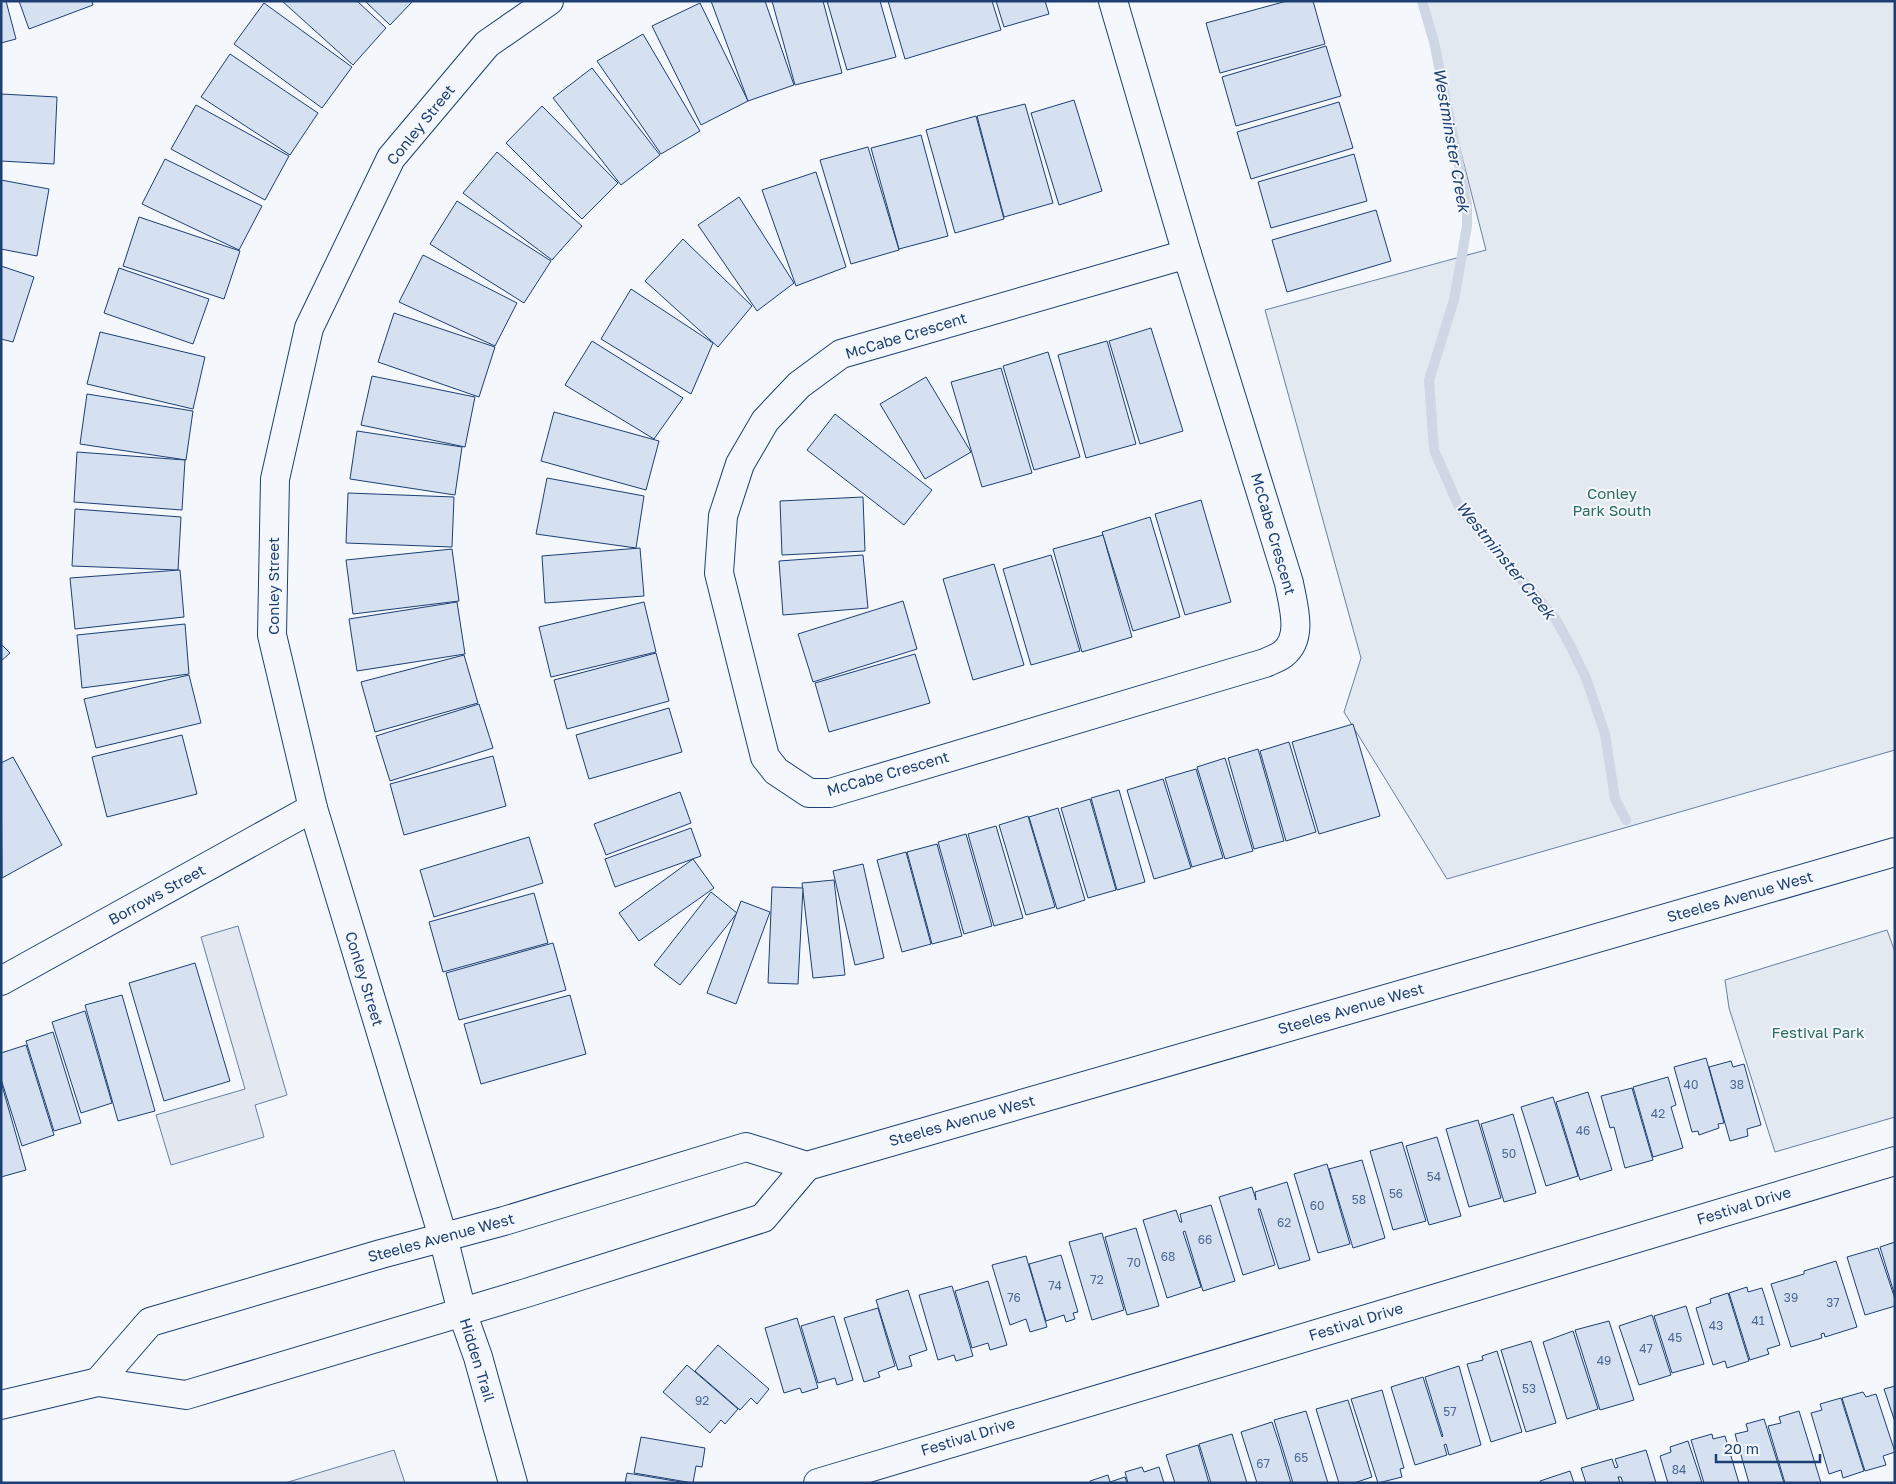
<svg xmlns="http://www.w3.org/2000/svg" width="1896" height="1484" viewBox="0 0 1896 1484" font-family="'Golos Text',sans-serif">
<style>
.green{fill:#e3e9f0;stroke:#687fa3}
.parking{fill:#e3e8f0;stroke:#687fa3}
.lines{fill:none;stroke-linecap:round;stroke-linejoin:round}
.stream{stroke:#cfd7e4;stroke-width:10}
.building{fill:#d5e0f0;stroke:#1d3f73}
.street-casing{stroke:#1d3f73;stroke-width:30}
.secondary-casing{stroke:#1d3f73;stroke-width:30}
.street{stroke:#f4f7fb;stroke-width:28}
.secondary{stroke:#f4f7fb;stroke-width:28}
.labels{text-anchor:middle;stroke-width:4;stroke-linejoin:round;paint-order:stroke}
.number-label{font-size:12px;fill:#4b6792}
.street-label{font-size:15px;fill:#1d3f73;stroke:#f4f7fb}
.park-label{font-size:15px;fill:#2c6c60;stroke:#f4f7fb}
.water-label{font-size:16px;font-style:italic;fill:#1d3f73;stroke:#f4f7fb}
</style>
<rect width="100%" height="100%" fill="#f4f7fb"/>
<g class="green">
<polygon points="1422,1 1895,1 1895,750 1447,879 1344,712 1361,658 1265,310 1486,250"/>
<polygon points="1887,930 1895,952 1895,1117 1775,1152 1729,1008 1725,980"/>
</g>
<g class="parking">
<polygon points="238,926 287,1095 255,1105 264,1137 171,1165 156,1115 245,1089 201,937"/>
<polygon points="394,1450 405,1483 285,1483"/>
</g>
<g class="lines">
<polyline class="stream" points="1422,1 1434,42 1467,204 1467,226 1454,300 1429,380 1434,450 1460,509 1555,618 1571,647 1586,678 1605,734 1615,799 1626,820"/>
</g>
<g class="building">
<polygon points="1,1 6,1 16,39 1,43"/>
<polygon points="19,1 92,1 93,5 29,29"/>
<polygon points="282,1 357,1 386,28 353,65"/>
<polygon points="365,1 413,1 390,25"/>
<polygon points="711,1 765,1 794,85 748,101"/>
<polygon points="772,1 823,1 842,73 795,85"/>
<polygon points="827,1 880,1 896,57 847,70"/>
<polygon points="888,1 992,1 1001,30 905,59"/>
<polygon points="996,1 1045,1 1049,14 1004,27"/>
<polygon points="1287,1 1313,1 1325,44 1220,73 1206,23"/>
<polygon points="264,3 352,67 322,108 234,44"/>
<polygon points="700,3 748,101 701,125 652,26"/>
<polygon points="643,34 700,131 661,154 597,61"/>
<polygon points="1326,46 1341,96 1236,126 1222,77"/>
<polygon points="230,54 318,113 290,155 201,97"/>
<polygon points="592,68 660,155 621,185 553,98"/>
<polygon points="1,94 57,97 54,164 1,161"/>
<polygon points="1074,100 1102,191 1059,205 1031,113"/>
<polygon points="1339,102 1353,148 1251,179 1237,132"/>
<polygon points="1025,104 1053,203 1004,217 977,116"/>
<polygon points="196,105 289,156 265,200 171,149"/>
<polygon points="542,106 618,183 582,219 506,143"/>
<polygon points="976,116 1004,219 955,233 926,130"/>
<polygon points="921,135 948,236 899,249 871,148"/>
<polygon points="868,147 899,250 851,264 820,160"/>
<polygon points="497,152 582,226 552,260 463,193"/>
<polygon points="1354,154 1367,201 1271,228 1258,182"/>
<polygon points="165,159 262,206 239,250 142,204"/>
<polygon points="816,172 846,267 796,286 762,190"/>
<polygon points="1,180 49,189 37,256 1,249"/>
<polygon points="739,197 794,283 757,311 698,225"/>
<polygon points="457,201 551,261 524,303 430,244"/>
<polygon points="1376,210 1391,261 1287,292 1272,240"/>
<polygon points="139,217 240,251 224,299 123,266"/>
<polygon points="683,239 752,306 718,347 645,281"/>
<polygon points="423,255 517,303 495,346 399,302"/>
<polygon points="1,266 34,277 13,342 1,339"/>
<polygon points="119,268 209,299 193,344 104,313"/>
<polygon points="631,289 713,343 691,394 601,339"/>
<polygon points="394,313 495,347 479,397 378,362"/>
<polygon points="1151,328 1183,431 1140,444 1109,341"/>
<polygon points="100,332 205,357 193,409 87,384"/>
<polygon points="592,341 683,398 654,439 565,385"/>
<polygon points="1107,341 1136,444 1086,458 1058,355"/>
<polygon points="1048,352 1080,457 1034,470 1003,366"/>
<polygon points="1001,368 1032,473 982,487 951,382"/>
<polygon points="372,376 475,397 465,447 361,425"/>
<polygon points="926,377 971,452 925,479 880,404"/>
<polygon points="87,394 193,411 186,460 80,444"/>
<polygon points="554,412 659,441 646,490 541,461"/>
<polygon points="835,414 932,490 904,525 807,450"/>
<polygon points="357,431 462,447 455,495 350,479"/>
<polygon points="77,452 185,460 182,510 74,502"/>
<polygon points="547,478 644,496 636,548 536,534"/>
<polygon points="348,493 454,497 452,547 346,543"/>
<polygon points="863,497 865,551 782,555 780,501"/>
<polygon points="1201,500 1231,602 1185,615 1155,514"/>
<polygon points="75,509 181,517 178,570 72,566"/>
<polygon points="1150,517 1180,617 1133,631 1102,532"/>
<polygon points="1103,535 1132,637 1082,652 1053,549"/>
<polygon points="640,548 644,596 545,603 542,556"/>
<polygon points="452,549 459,601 353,614 346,560"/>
<polygon points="863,555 868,608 783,615 779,561"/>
<polygon points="1051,555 1080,651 1031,665 1003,569"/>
<polygon points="994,564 1024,665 973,680 943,579"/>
<polygon points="180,570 184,617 75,629 70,578"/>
<polygon points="903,601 917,649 813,682 798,634"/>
<polygon points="457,602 465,654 357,671 349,619"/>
<polygon points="644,602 656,652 551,677 539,627"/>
<polygon points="185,624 189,674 82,688 77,635"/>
<polygon points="1,644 10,653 1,661"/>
<polygon points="656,653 669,701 567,729 554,680"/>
<polygon points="915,654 930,703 829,732 815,683"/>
<polygon points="464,655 478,703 375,732 361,682"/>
<polygon points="189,675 201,723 96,748 84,699"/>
<polygon points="479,704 493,748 390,781 376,736"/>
<polygon points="669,708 682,752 589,779 576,735"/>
<polygon points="1353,724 1380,816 1319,834 1292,742"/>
<polygon points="182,735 197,794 107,817 92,757"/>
<polygon points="1289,742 1316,832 1286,841 1260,751"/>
<polygon points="1258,749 1284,841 1254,849 1228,758"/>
<polygon points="493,756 506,806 404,835 390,784"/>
<polygon points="13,757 62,845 2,878 1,763"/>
<polygon points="1225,758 1253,851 1225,859 1197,767"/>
<polygon points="1196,769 1223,858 1192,867 1165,778"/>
<polygon points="1163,779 1191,868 1154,879 1127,790"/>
<polygon points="1119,790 1145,882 1117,890 1091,798"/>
<polygon points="680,792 691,823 606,855 594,824"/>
<polygon points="1090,799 1116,890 1088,898 1061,808"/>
<polygon points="1058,808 1085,900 1057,909 1029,817"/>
<polygon points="1028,816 1055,907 1026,915 999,825"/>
<polygon points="996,826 1023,918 994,926 968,834"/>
<polygon points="691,828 701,856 615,887 605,859"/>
<polygon points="966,834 992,926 964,934 938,842"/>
<polygon points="529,837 543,883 434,917 420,870"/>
<polygon points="937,844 962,936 932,944 907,852"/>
<polygon points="906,852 931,944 902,952 877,860"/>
<polygon points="693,859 714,888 639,941 619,913"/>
<polygon points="863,864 884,958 855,965 833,871"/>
<polygon points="834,880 845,975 813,978 802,883"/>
<polygon points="772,887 803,888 798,984 768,983"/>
<polygon points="711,892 737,913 680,985 654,965"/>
<polygon points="534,893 548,943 443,972 429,922"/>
<polygon points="741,901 770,912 736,1004 707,993"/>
<polygon points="553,943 566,990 459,1020 446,973"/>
<polygon points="195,963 230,1081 164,1101 129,983"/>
<polygon points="122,995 155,1111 118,1121 85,1005"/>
<polygon points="570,995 586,1054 481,1084 464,1024"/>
<polygon points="85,1011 112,1103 81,1113 52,1022"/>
<polygon points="53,1032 81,1123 54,1131 26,1041"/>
<polygon points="26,1045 54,1135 22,1146 1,1079 1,1053"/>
<polygon points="1706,1058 1724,1123 1718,1124 1719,1128 1699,1135 1698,1131 1692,1132 1674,1067"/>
<polygon points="1731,1061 1733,1067 1744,1064 1761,1125 1747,1129 1748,1136 1730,1141 1709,1067"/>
<polygon points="1668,1077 1676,1105 1671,1107 1683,1148 1653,1157 1633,1087"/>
<polygon points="1,1082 26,1170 1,1177"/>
<polygon points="1632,1088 1653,1160 1625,1168 1614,1127 1610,1128 1601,1096"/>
<polygon points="1588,1092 1612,1170 1580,1180 1556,1102"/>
<polygon points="1553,1097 1578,1176 1546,1186 1521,1107"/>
<polygon points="1513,1114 1536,1193 1504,1202 1481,1124"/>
<polygon points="1478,1120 1501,1198 1469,1207 1446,1129"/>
<polygon points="1437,1137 1461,1216 1429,1225 1406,1146"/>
<polygon points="1402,1142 1426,1221 1393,1230 1370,1151"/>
<polygon points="1362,1160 1385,1238 1353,1248 1329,1169"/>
<polygon points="1327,1164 1350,1244 1318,1253 1294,1174"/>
<polygon points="1287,1182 1310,1260 1279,1269 1260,1209 1258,1209 1275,1265 1243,1275 1219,1197 1252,1187 1256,1200 1255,1192"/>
<polygon points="1211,1205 1235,1281 1203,1291 1185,1231 1183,1232 1201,1287 1167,1298 1143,1220 1176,1210 1180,1222 1182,1222 1180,1214"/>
<polygon points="1136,1228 1159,1306 1127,1315 1105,1237"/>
<polygon points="1102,1233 1124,1310 1092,1320 1069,1242"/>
<polygon points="1895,1242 1895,1296 1880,1247"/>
<polygon points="1878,1248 1895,1299 1895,1306 1865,1315 1847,1257"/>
<polygon points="1061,1255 1078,1312 1073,1313 1075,1319 1066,1322 1064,1315 1046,1321 1029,1264"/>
<polygon points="1026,1256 1047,1327 1030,1332 1026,1319 1010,1325 992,1265"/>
<polygon points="1836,1261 1857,1327 1825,1337 1824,1333 1821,1334 1822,1338 1791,1347 1771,1284 1804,1274 1804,1271"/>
<polygon points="988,1281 1007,1345 990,1350 988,1343 972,1348 955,1291"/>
<polygon points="952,1286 973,1356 956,1361 954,1355 938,1360 919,1295"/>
<polygon points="1747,1287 1748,1292 1762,1288 1780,1345 1767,1349 1769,1354 1750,1360 1729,1293"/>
<polygon points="908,1290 927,1350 909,1356 912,1366 898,1370 876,1300"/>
<polygon points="1728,1293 1749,1361 1727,1368 1725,1361 1713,1365 1696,1308 1711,1303 1710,1299"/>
<polygon points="1686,1306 1704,1364 1672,1373 1654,1316"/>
<polygon points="878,1308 895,1366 878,1372 880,1377 864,1382 844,1318"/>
<polygon points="1652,1315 1671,1375 1639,1385 1619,1326"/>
<polygon points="834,1316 853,1380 837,1385 835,1378 818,1383 801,1326"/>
<polygon points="797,1318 818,1388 802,1393 800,1388 784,1393 765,1328"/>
<polygon points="1609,1321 1634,1400 1600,1410 1575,1330"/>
<polygon points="1573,1331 1598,1409 1567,1419 1543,1342"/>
<polygon points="1531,1341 1556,1423 1526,1432 1501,1350"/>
<polygon points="718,1345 769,1389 757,1404 751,1398 740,1410 695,1371"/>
<polygon points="1497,1351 1522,1432 1491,1442 1467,1364 1483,1360 1482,1356"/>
<polygon points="687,1365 738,1409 725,1424 721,1420 710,1433 663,1392"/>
<polygon points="1459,1366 1481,1445 1449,1455 1446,1444 1444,1445 1447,1455 1415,1465 1391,1387 1423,1377 1442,1437 1443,1436 1425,1377"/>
<polygon points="1895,1386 1895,1422 1884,1389"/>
<polygon points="1382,1390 1404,1468 1400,1469 1402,1477 1378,1483 1351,1399"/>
<polygon points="1863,1392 1866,1397 1876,1394 1895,1452 1883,1456 1886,1465 1865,1471 1842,1398"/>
<polygon points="1841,1398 1864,1471 1843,1478 1841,1470 1829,1474 1811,1413 1822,1410 1820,1404"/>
<polygon points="1348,1400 1372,1477 1354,1483 1339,1483 1316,1409"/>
<polygon points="1306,1411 1328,1483 1293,1483 1274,1420"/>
<polygon points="1799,1411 1821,1483 1785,1483 1768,1426 1781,1423 1779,1417"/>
<polygon points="1764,1419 1784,1483 1749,1483 1735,1434 1748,1431 1746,1424"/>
<polygon points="1272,1422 1280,1446 1291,1483 1257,1483 1241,1432"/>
<polygon points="1232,1434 1247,1483 1211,1483 1199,1444"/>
<polygon points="1712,1434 1713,1439 1725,1436 1739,1483 1704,1483 1691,1440"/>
<polygon points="641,1437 705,1448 702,1467 696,1466 693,1483 634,1473"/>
<polygon points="1688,1441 1702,1483 1668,1483 1660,1456 1671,1452 1670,1447"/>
<polygon points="1198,1445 1209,1483 1175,1483 1166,1455"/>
<polygon points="1646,1450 1656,1483 1623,1483 1621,1477 1618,1477 1620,1483 1586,1483 1581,1468 1612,1459 1615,1468 1618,1467 1615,1459"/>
<polygon points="1142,1467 1144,1472 1159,1467 1164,1483 1128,1483 1125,1472"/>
<polygon points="1570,1471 1574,1483 1540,1483 1540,1481"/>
<polygon points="627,1473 687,1483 625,1483"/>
<polygon points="1108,1475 1110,1482 1125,1477 1127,1483 1090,1483 1090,1481"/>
</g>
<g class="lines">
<g class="street-casing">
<g id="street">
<polyline points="1113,1 1187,254"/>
<path d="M1187,254L1289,583C1293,605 1304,638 1283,654C1278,658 1271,660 1265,663L830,793H809L776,771L765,757L719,573L723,516L740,464L765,421L799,385L841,354Z"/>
<polyline points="1,981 313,808"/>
<polyline points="513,1483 478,1357 462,1312 443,1237 313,808 272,635 275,479 309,328 391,158 487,44 549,1"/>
<polyline points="818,1483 1895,1161"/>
</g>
</g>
<g class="secondary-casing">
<g id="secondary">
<polyline points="98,1382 150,1322 381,1254 504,1221 746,1147 807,1166 1895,852"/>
<polyline points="1,1405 98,1382 186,1395 526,1293 763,1218 807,1166"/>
</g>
</g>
<use href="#street" class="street"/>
<use href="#secondary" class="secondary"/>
</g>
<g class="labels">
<g class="number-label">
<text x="1691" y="1089">40</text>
<text x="1737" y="1089">38</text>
<text x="1658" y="1118">42</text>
<text x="1583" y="1135">46</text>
<text x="1509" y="1158">50</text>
<text x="1434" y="1181">54</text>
<text x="1396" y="1198">56</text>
<text x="1359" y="1204">58</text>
<text x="1317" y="1210">60</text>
<text x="1284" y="1227">62</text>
<text x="1205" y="1244">66</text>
<text x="1168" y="1261">68</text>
<text x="1134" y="1267">70</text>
<text x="1097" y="1284">72</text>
<text x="1055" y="1290">74</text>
<text x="1014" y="1302">76</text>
<text x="1791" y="1302">39</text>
<text x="1833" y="1307">37</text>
<text x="1758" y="1325">41</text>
<text x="1716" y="1330">43</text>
<text x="1675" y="1342">45</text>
<text x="1646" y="1353">47</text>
<text x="1604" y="1365">49</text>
<text x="1529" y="1393">53</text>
<text x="702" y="1405">92</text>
<text x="1450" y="1416">57</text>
<text x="1301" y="1462">65</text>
<text x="1263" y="1468">67</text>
<text x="1679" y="1474">84</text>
</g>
<g class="street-label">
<text transform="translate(421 125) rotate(-51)" y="5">Conley Street</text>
<text transform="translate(906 336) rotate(-17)" y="5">McCabe Crescent</text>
<text transform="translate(1273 534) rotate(74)" y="5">McCabe Crescent</text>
<text transform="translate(274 586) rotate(-90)" y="5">Conley Street</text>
<text transform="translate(888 774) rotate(-16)" y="5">McCabe Crescent</text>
<text transform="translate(157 895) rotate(-29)" y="5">Borrows Street</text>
<text transform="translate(1740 897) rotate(-16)" y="5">Steeles Avenue West</text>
<text transform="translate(364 979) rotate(73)" y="5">Conley Street</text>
<text transform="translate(1351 1009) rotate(-16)" y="5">Steeles Avenue West</text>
<text transform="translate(962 1121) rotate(-16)" y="5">Steeles Avenue West</text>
<text transform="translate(1744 1206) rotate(-17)" y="5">Festival Drive</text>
<text transform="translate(441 1238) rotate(-15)" y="5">Steeles Avenue West</text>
<text transform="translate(1356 1322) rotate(-17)" y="5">Festival Drive</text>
<text transform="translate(477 1360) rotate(73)" y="5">Hidden Trail</text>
<text transform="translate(968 1437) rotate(-17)" y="5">Festival Drive</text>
</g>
<g class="park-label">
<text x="1612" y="499">Conley<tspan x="1612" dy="17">Park South</tspan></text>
<text x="1818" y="1038">Festival Park</text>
</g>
<g class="water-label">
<text transform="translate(1452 140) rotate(80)" y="6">Westminster Creek</text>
<text transform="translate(1506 560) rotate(51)" y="6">Westminster Creek</text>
</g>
</g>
<rect width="1896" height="1484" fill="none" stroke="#1d3f73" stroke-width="5"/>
<path d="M1716 1454v8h104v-8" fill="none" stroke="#1d3f73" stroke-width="2.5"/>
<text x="1724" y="1454" font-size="15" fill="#1d3f73" stroke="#f4f7fb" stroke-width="4" paint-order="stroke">20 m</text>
</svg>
